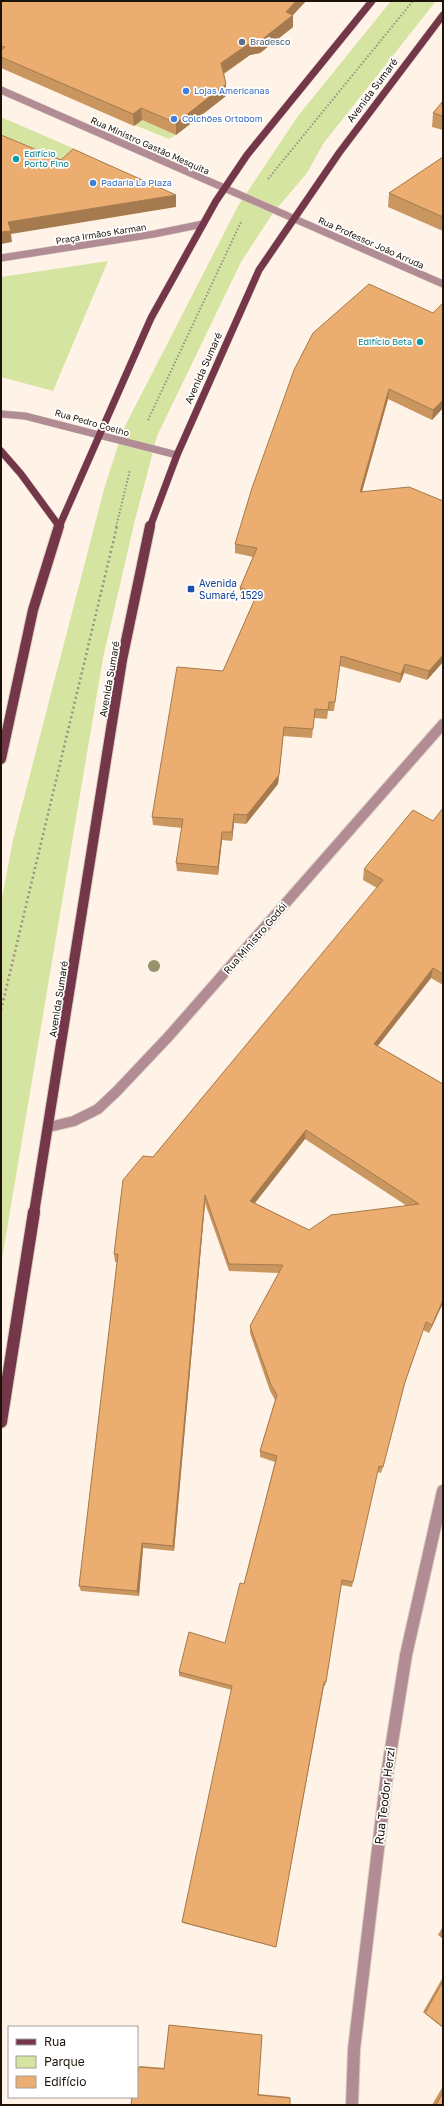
<svg xmlns="http://www.w3.org/2000/svg" width="444" height="2106" viewBox="0 0 444 2106" font-family="'Golos Text',sans-serif">
<style>
.green{fill:#d5e4a0}
.lines{fill:none;stroke-linecap:round;stroke-linejoin:round}
.minor-far2-casing{stroke:#dbcfc3;stroke-width:8}
.minor-far1-casing{stroke:#dbcfc3;stroke-width:12}
.minor-casing{stroke:#dbcfc3;stroke-width:14}
.major-far2-casing{stroke:#dbcfc3;stroke-width:8}
.major-far1-casing{stroke:#dbcfc3;stroke-width:12}
.major-casing{stroke:#dbcfc3;stroke-width:14}
.path-far1{stroke:#9a8f84;stroke-width:2;stroke-dasharray:1.5 2;stroke-linecap:butt}
.path{stroke:#9a8f84;stroke-width:2.5;stroke-dasharray:2 3;stroke-linecap:butt}
.minor-far2{stroke:#b28c95;stroke-width:7}
.minor-far1{stroke:#b28c95;stroke-width:10}
.minor{stroke:#b28c95;stroke-width:12}
.major-far2{stroke:#743649;stroke-width:7}
.major-far1{stroke:#743649;stroke-width:10}
.major{stroke:#743649;stroke-width:12}
.tree{fill:#94936b}
.wall{fill:#ca9660;fill-rule:evenodd}
.shaded-wall{fill:#a47a4e}
.building{fill:#ebae70;stroke:#a47a4e;fill-rule:evenodd}
.service-dot{fill:#5c6f8a;stroke:#fff;stroke-width:1.5}
.shop-dot{fill:#3f7fe0;stroke:#fff;stroke-width:1.5}
.culture-dot{fill:#0f9aa8;stroke:#fff;stroke-width:1.5}
.transit-dot{fill:#1a4fb4;stroke:#fff;stroke-width:1.5}
.labels{text-anchor:middle;stroke-width:3.5;stroke-linejoin:round;paint-order:stroke}
.far-service-label{font-size:9px;fill:#4e5e75;stroke:#fff;text-anchor:start}
.far-shop-label{font-size:9px;fill:#366cbe;stroke:#fff;text-anchor:start}
.far-street-label{font-size:9px;fill:#1c1208;stroke:#fff}
.far-culture-label{font-size:9px;fill:#0d838f;stroke:#fff;text-anchor:start}
.street-label{font-size:10px;fill:#1c1208;stroke:#fff}
.transit-label{font-size:10px;fill:#164399;stroke:#fff;text-anchor:start}
.near-street-label{font-size:12px;fill:#1c1208;stroke:#fff}
</style>
<rect width="100%" height="100%" fill="#fff3e7"/>
<g class="green">
<polygon points="391,1 436,1 323,144 307,173 273,213 241,262 157,436 134,524 103,658 1,1265 1,903 13,840 104,489 123,430 238,206 298,116"/>
<polygon points="90,107 135,117 176,135 169,139"/>
<polygon points="1,117 84,153 62,171 1,146"/>
<polygon points="108,261 53,391 1,377 1,277"/>
</g>
<g class="lines">
<g class="minor-far2-casing">
<g id="minor-far2">
<polyline points="1,90 443,284"/>
<polyline points="1,258 154,234 203,224"/>
<polyline points="1,414 25,416 177,455"/>
</g>
</g>
<g class="minor-far1-casing">
<polyline id="minor-far1" points="49,1127 74,1121 98,1109 117,1091 169,1036 443,724"/>
</g>
<g class="minor-casing">
<polyline id="minor" points="352,2105 354,2049 387,1774 406,1655 443,1491"/>
</g>
<g class="major-far2-casing">
<g id="major-far2">
<polyline points="1,451 21,474 59,526"/>
<polyline points="59,527 151,318 216,201 247,155 372,1"/>
<polyline points="150,527 177,455 259,270 339,153 443,15"/>
</g>
</g>
<g class="major-far1-casing">
<g id="major-far1">
<polyline points="1,759 33,610 59,526"/>
<polyline points="34,1213 122,660 150,526"/>
</g>
</g>
<g class="major-casing">
<polyline id="major" points="1,1422 34,1212"/>
</g>
<g class="path-far1">
<polyline points="268,179 413,1"/>
<polyline points="148,420 241,222"/>
<polyline points="116,527 130,470"/>
</g>
<polyline class="path" points="1,1010 117,526"/>
<use href="#minor-far2" class="minor-far2"/>
<use href="#minor-far1" class="minor-far1"/>
<use href="#minor" class="minor"/>
<use href="#major-far2" class="major-far2"/>
<use href="#major-far1" class="major-far1"/>
<use href="#major" class="major"/>
</g>
<circle class="tree" cx="154" cy="966" r="6"/>
<g class="wall">
<polygon points="1,1 306,1 293,15 293,27 260,53 250,55 224,74 226,84 226,96 176,135 142,120 134,126 1,68"/>
<polygon points="443,101 443,130 432,127 433,113"/>
<polygon points="443,157 443,231 388,207 389,193"/>
<polygon points="443,304 443,408 432,420 388,399 362,492 443,662 427,680 404,673 400,683 340,666 334,711 328,711 327,719 314,718 312,738 283,736 278,784 246,824 234,823 232,841 222,840 218,875 177,871 176,863 182,828 153,825 152,817 223,671 254,601 240,597 240,588 253,557 235,553 235,544 433,313"/>
<path d="M443,808V985L431,978L378,1046L443,1084V1303L429,1333L423,1330L404,1386L383,1467L381,1473L377,1472L352,1587L341,1585L326,1682L325,1686H324L276,1947H275L183,1923L182,1922L232,1690L179,1676V1672L225,1643L244,1584L275,1462L260,1457V1451L275,1400L270,1391L250,1333V1326L279,1273L229,1271L205,1203L174,1551L143,1548L139,1596L81,1591L79,1586L117,1262H115L114,1254L153,1157L377,888L363,880L364,869L433,821ZM305,1139L407,1206L309,1230L255,1203Z"/>
<polygon points="443,1926 443,1939 438,1935"/>
<polygon points="443,1977 443,2028 423,2012"/>
<polygon points="169,2025 261,2035 258,2094 290,2097 290,2105 139,2067 140,2066 165,2068"/>
<polygon points="443,2086 443,2105 432,2105"/>
</g>
<g class="shaded-wall">
<polygon points="296,1 306,1 293,15 293,27 260,53 250,55 221,75 221,63 250,43 286,12"/>
<polygon points="226,84 226,96 176,135 176,123"/>
<polygon points="141,108 142,120 134,126 133,114"/>
<polygon points="176,195 176,207 11,234 12,242 1,244 1,232 8,222"/>
<polygon points="389,389 388,399 359,502 360,492"/>
<polygon points="443,400 443,408 432,420 433,410"/>
<polygon points="443,655 443,662 427,680 429,671"/>
<polygon points="405,664 404,673 400,683 401,674"/>
<polygon points="284,727 278,784 246,824 247,815"/>
<polygon points="234,814 234,823 232,841 232,832"/>
<polygon points="222,832 222,840 218,875 218,867"/>
<polygon points="433,968 431,978 372,1053 374,1044"/>
<polygon points="306,1130 305,1139 250,1209 250,1201"/>
<polygon points="205,1195 205,1203 174,1551 173,1546"/>
<polygon points="443,1300 443,1303 429,1333 432,1325"/>
<polygon points="142,1543 143,1548 139,1596 137,1591"/>
</g>
<g class="building">
<polygon points="1,1 296,1 286,12 293,15 260,41 250,43 221,63 226,84 176,123 141,108 133,114 1,57 1,51 5,47 1,46"/>
<polygon points="443,101 443,116 433,113"/>
<polygon points="1,135 61,160 73,149 176,195 8,222 11,231 1,232"/>
<polygon points="443,157 443,217 389,193"/>
<polygon points="369,284 433,313 442,304 443,304 443,400 433,410 389,389 360,492 409,487 443,501 443,655 429,671 405,664 401,674 341,656 335,702 329,702 328,710 315,709 313,729 284,727 279,775 247,815 234,814 232,832 222,832 218,867 176,863 183,819 152,817 177,667 223,671 258,592 240,588 257,548 235,544 252,488 294,370 313,333"/>
<path d="M443,808V974L433,968L374,1044L443,1084V1300L432,1325L426,1322L405,1382L383,1467L379,1466L353,1582L342,1580L326,1682H324L276,1947L182,1922L232,1686L179,1672L189,1632L225,1643L240,1583L244,1584L277,1456L260,1451L277,1395L271,1385L250,1326L283,1265L229,1264L205,1195L173,1546L142,1543L137,1591L79,1586L118,1254H114L123,1180L143,1156L153,1157L383,880L364,869L413,810L433,821ZM306,1130L419,1204L331,1215L309,1230L250,1201Z"/>
<polygon points="443,1930 443,1937 440,1935"/>
<polygon points="443,1981 443,2027 425,2013"/>
<polygon points="169,2025 262,2035 258,2095 290,2098 290,2105 131,2105 132,2097 137,2097 137,2075 139,2067 164,2069"/>
<polygon points="443,2092 443,2105 436,2105"/>
</g>
<circle class="service-dot" cx="242" cy="42" r="4"/>
<g class="shop-dot">
<circle cx="186" cy="91" r="4"/>
<circle cx="174" cy="119" r="4"/>
<circle cx="93" cy="183" r="4"/>
</g>
<g class="culture-dot">
<circle cx="16" cy="159" r="4"/>
<circle cx="420" cy="342" r="4"/>
</g>
<rect class="transit-dot" x="187" y="585" width="8" height="8" rx="2"/>
<g class="labels">
<g class="far-service-label">
<text x="250" y="45">Bradesco</text>
</g>
<g class="far-shop-label">
<text x="194" y="94">Lojas Americanas</text>
<text x="182" y="122">Colchões Ortobom</text>
<text x="101" y="186">Padaria La Plaza</text>
</g>
<g class="far-street-label">
<text transform="translate(150 146) rotate(24)" y="3">Rua Ministro Gastão Mesquita</text>
<text transform="translate(101 234) rotate(-9)" y="3">Praça Irmãos Karman</text>
<text transform="translate(371 243) rotate(24)" y="3">Rua Professor João Arruda</text>
<text transform="translate(92 423) rotate(16)" y="3">Rua Pedro Coelho</text>
</g>
<g class="far-culture-label">
<text x="24" y="157">Edifício<tspan x="24" dy="10">Porto Fino</tspan></text>
<text x="412" y="345" text-anchor="end">Edifício Beta</text>
</g>
<g class="street-label">
<text transform="translate(372 90) rotate(-53)" y="4">Avenida Sumaré</text>
<text transform="translate(203 368) rotate(-66)" y="4">Avenida Sumaré</text>
<text transform="translate(109 679) rotate(-80)" y="4">Avenida Sumaré</text>
<text transform="translate(255 938) rotate(-49)" y="4">Rua Ministro Godói</text>
<text transform="translate(58 999) rotate(-81)" y="4">Avenida Sumaré</text>
</g>
<g class="transit-label">
<text x="199" y="587">Avenida<tspan x="199" dy="12">Sumaré, 1529</tspan></text>
</g>
<g class="near-street-label">
<text transform="translate(385 1796) rotate(-83)" y="4">Rua Teodor Herzi</text>
</g>
</g>
<rect width="444" height="2106" fill="none" stroke="#1c1208" stroke-width="4"/>
<rect x="8" y="2026" width="130" height="72" fill="#ffffff" stroke="#a4a09c"/>
<rect x="16" y="2039" width="20" height="6" fill="#743649" stroke="#a4a09c"/>
<text x="44" y="2046" font-size="12" fill="#1c1208">Rua</text>
<rect x="16" y="2056" width="20" height="12" fill="#d5e4a0" stroke="#a4a09c"/>
<text x="44" y="2066" font-size="12" fill="#1c1208">Parque</text>
<rect x="16" y="2076" width="20" height="12" fill="#ebae70" stroke="#a4a09c"/>
<text x="44" y="2086" font-size="12" fill="#1c1208">Edifício</text>
</svg>
